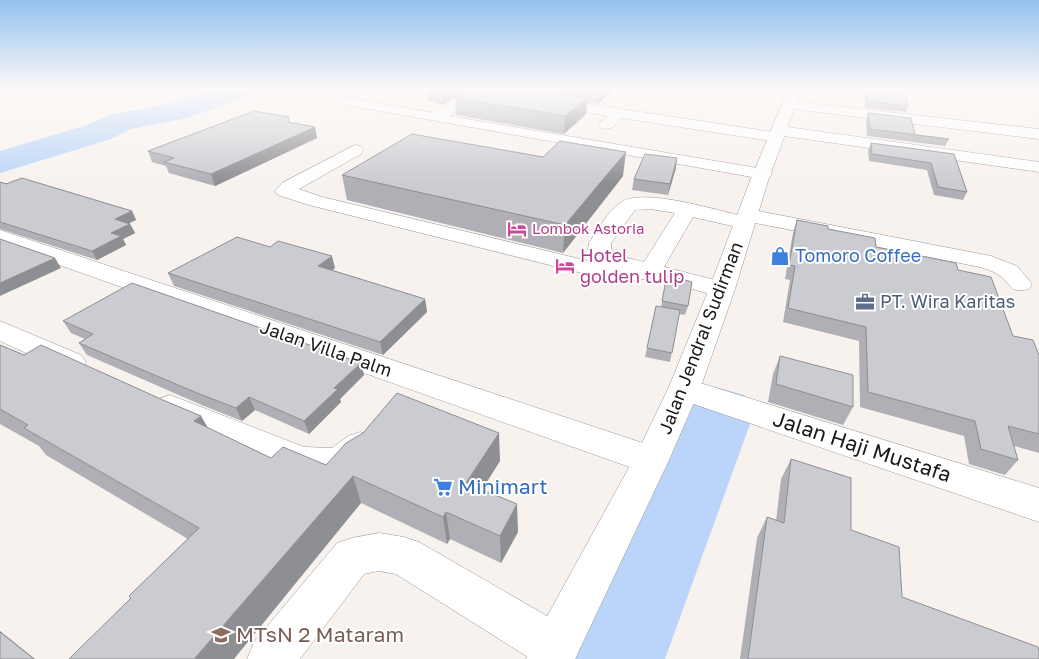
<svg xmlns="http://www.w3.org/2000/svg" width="1039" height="659" viewBox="0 0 1039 659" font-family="'Golos Text',sans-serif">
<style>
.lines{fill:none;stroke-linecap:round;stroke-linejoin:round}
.river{fill:#bad5f9;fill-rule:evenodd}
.minor-casing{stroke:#9d9795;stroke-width:1}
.highway-casing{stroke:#9d9795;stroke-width:1}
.minor{fill:#fff;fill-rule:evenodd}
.highway{fill:#fff;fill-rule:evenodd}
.wall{fill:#afafb5}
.shaded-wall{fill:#8e8f93}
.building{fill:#cbccd2;stroke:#8e8f93}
.labels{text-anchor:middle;stroke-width:4;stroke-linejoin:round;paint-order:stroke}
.far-hotel-label{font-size:15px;fill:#b23c85;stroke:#fff;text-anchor:start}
.hotel-label{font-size:18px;fill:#b23c85;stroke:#fff;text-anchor:start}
.shop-label{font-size:18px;fill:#366cbe;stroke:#fff;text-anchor:start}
.service-label{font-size:18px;fill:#4e5e75;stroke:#fff;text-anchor:start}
.street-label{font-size:18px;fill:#1a1817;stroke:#fff}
.near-street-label{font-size:21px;fill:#1a1817;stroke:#fff}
.near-shop-label{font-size:21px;fill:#366cbe;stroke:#fff;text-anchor:start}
.near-education-label{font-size:21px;fill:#785e54;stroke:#fff;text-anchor:start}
</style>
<rect width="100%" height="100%" fill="#f8f2ef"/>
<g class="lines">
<g class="river">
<polygon points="210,90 251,90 248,96 187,118 131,129 111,139 0,173 0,151 87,125 112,114 170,104"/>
<polygon points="720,388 744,395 754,413 665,659 567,659 581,624 696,395"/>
</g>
<g class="minor-casing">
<g id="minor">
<polygon points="472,90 494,90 496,93 494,96 480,97 449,116 763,169 769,170 772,174 769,178 763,179 346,105 339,101 346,97 433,113"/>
<path d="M549,98L773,132L775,128L780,126L1039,162V172L784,136L783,140L777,142L622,118C615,125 611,131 601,128L598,125L608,116L544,105L542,102L544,99Z"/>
<polygon points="790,101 1039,129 1039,139 785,108 783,105 785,102"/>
<path d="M355,145L361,146L363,150L361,154L299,189L322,197L601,264L588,250L589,243C597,231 607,212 620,203C641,187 712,209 738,215L741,211L748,209L991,256L1017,266L1032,284L1029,289C1009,294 1012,284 999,275C993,271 986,269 980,267L755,223L752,227L745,229L693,217L664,267L731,284L735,289L731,294L722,297L650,278L633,281L610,280L309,205L278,195L275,191L282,183ZM650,209L675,213L644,262C632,259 620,257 611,249V243L635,210Z"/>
<polygon points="0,230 664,450 669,460 664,470 651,474 638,470 0,244"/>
<polygon points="0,321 81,355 86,362 81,369 71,372 61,369 0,341"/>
<polygon points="684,378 1039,488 1039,522 673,397 668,389 673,381"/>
<path d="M170,395L304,447L332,448L348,436L360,432L372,436L377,446C362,474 331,481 301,475L159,415L154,407L159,399Z"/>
<polygon points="379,533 404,537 419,542 573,631 579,648 575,659 531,659 396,574 379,571 364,574 300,659 247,659 254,642 337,543 352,538"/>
</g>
</g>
<g class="highway-casing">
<polygon id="highway" points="788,90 801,90 768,181 735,289 700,389 669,460 575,659 526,659 533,642 637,453 668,389 709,289 750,181"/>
</g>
<use href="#minor" class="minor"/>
<use href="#highway" class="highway"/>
</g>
<g class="wall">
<polygon points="426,90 614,90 598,104 587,102 586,114 564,134 456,115 455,98 463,94 463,93 443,105 428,101"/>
<polygon points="864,90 905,90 908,106 906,112 865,108"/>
<polygon points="868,113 915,135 949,139 945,146 867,136 866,120"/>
<polygon points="290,123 315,127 317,138 215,186 169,173 166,166 152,162 148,151"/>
<polygon points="871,143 954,154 967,192 963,200 934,195 927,170 869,161 868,150"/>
<polygon points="543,157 623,176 563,253 347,200 342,175"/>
<polygon points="676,168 668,195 632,190 634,179"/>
<polygon points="0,182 132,211 136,220 129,223 130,224 135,233 123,239 126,245 97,260 0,229"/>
<polygon points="797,220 828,229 876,247 958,270 1013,336 1039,355 1039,453 1014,446 1018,460 1005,475 969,464 964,436 860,407 859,341 783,322 790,280 785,279 793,233"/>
<polygon points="335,268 332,270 425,299 427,312 383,355 174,286 168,273"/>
<polygon points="667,275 688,306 685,315 679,314 670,362 645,357 647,348 661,307"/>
<polygon points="63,321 361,363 364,375 340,399 341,402 309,434 255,410 242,421 204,406 87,355 79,343 85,339 71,333"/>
<polygon points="0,345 24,355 163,400 201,416 208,428 271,458 326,465 500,461 482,489 518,532 501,563 450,539 447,544 361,503 131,599 129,596 188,539 46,455 39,446 0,424"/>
<polygon points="780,356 853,407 843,425 768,402 773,374"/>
<polygon points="791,459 851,530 902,597 1039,659 740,659 757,538 767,517 776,521 781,479"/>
</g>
<g class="shaded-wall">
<polygon points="447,90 467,90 443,105 442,93"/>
<polygon points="601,90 614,90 598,104 599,92"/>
<polygon points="587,98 586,114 564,134 565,116"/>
<polygon points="315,127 317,138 215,186 211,174"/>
<polygon points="626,152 623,176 563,253 565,225"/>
<polygon points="677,158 676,168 668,195 670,184"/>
<polygon points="132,211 136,220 119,228 115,219"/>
<polygon points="130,224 135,233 123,239 126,245 97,260 92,251 111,233"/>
<polygon points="332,256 335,268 322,278 318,266"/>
<polygon points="55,258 61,268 0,296 0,283"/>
<polygon points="425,299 427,312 383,355 380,342"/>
<polygon points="361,363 364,375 340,399 341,402 309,434 304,421 334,388"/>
<polygon points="249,397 255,410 242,421 236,408"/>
<polygon points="201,416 216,443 194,421"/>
<polygon points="499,433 500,461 469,510 466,483"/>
<polygon points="353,476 361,503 234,659 196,659 195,658"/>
<polygon points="517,504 518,532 501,563 500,536"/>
<polygon points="446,512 450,539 447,544 443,517"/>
<polygon points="0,631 35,659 34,659 0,632"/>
</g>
<g class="building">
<polygon points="429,90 447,90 442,93"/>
<polygon points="466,90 537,90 587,98 565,116 455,98 465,93 463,92"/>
<polygon points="585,90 601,90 599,92"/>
<polygon points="866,90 905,90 908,106 867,101"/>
<polygon points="254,111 289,117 288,122 315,127 211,174 164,162 174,158 148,151"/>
<polygon points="868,113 911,118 915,135 949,139 870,129"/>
<polygon points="412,134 543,157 560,141 626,152 565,225 342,175"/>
<polygon points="871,143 954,154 967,192 938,187 931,163 872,154"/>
<polygon points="645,154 677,158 670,184 634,179"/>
<polygon points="22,178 132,211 115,219 130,224 111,233 121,236 92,251 0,222 0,182 6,184"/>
<polygon points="797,220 828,226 828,229 875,238 876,247 956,263 958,270 991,277 1013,336 1033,340 1039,355 1039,434 1008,426 1018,460 981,449 975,421 868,392 866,327 788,308 795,266 789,265"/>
<polygon points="237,237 270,247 278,241 332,256 318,266 425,299 380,342 168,273"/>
<polygon points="0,239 55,258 0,283"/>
<polygon points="667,275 692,282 688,306 662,301"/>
<polygon points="132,283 361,363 334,388 338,389 304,421 249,397 236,408 197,393 79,343 93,334 63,321"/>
<polygon points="656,306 680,310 672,353 647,348"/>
<polygon points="0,345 24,355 41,345 163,400 201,416 194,421 271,458 283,447 326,465 346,443 363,433 397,393 499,433 466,483 517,504 500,536 446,512 443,517 353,476 195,658 196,659 69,659 131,598 129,596 199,528 24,428 28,425 0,409"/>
<polygon points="780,356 853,375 853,407 776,384"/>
<polygon points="791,459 851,478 851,530 899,547 902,597 1038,647 1039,651 1039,659 748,659 767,517 784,523"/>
<polygon points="0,632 34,659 0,659"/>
</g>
<linearGradient id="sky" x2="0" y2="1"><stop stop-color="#95c1ef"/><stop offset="0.49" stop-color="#fcf9f8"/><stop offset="1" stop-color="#fcf9f8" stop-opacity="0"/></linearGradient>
<rect width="1039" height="183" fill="url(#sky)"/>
<defs>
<g id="hotel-bare" transform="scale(1.5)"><path d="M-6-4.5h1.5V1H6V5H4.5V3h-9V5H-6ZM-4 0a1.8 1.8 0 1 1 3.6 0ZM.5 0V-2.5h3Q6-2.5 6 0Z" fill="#d1479c" stroke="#fff" stroke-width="2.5" paint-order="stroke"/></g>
<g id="shop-bare" transform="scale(1.5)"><path d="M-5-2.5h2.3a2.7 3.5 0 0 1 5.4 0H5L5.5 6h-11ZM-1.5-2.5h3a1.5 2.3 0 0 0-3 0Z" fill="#3f7fe0" stroke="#fff" stroke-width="2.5" paint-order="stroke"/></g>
<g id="office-bare" transform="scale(1.5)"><path d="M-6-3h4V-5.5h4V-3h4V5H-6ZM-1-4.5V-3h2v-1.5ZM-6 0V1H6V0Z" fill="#5c6f8a" stroke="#fff" stroke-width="2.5" paint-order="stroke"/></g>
<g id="supermarket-bare" transform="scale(1.5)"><path d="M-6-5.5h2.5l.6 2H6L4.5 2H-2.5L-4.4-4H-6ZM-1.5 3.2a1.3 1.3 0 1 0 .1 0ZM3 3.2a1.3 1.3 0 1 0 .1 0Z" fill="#3f7fe0" stroke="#fff" stroke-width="2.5" paint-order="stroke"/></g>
<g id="school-bare" transform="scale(1.5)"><path d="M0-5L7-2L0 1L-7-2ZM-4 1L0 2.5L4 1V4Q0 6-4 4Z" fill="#8d6e63" stroke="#fff" stroke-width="2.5" paint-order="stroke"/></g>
</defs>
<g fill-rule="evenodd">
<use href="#hotel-bare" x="517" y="229"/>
<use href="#shop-bare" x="780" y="256"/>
<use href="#hotel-bare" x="565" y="266"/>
<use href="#office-bare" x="865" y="302"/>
<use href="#supermarket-bare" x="443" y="487"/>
<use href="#school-bare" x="221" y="635"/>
</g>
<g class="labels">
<g class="far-hotel-label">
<text x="532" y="234">Lombok Astoria</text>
</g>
<g class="hotel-label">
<text x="580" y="262">Hotel<tspan x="580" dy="21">golden tulip</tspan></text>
</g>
<g class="shop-label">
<text x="795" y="262">Tomoro Coffee</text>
</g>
<g class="service-label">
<text x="880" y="308">PT. Wira Karitas</text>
</g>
<g class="street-label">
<text transform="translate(701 338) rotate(-69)" y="6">Jalan Jendral Sudirman</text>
<text transform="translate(326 349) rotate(19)" y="6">Jalan Villa Palm</text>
</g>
<g class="near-street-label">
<text transform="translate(862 447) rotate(18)" y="7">Jalan Haji Mustafa</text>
</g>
<g class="near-shop-label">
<text x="458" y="494">Minimart</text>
</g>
<g class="near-education-label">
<text x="236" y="642">MTsN 2 Mataram</text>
</g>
</g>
</svg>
